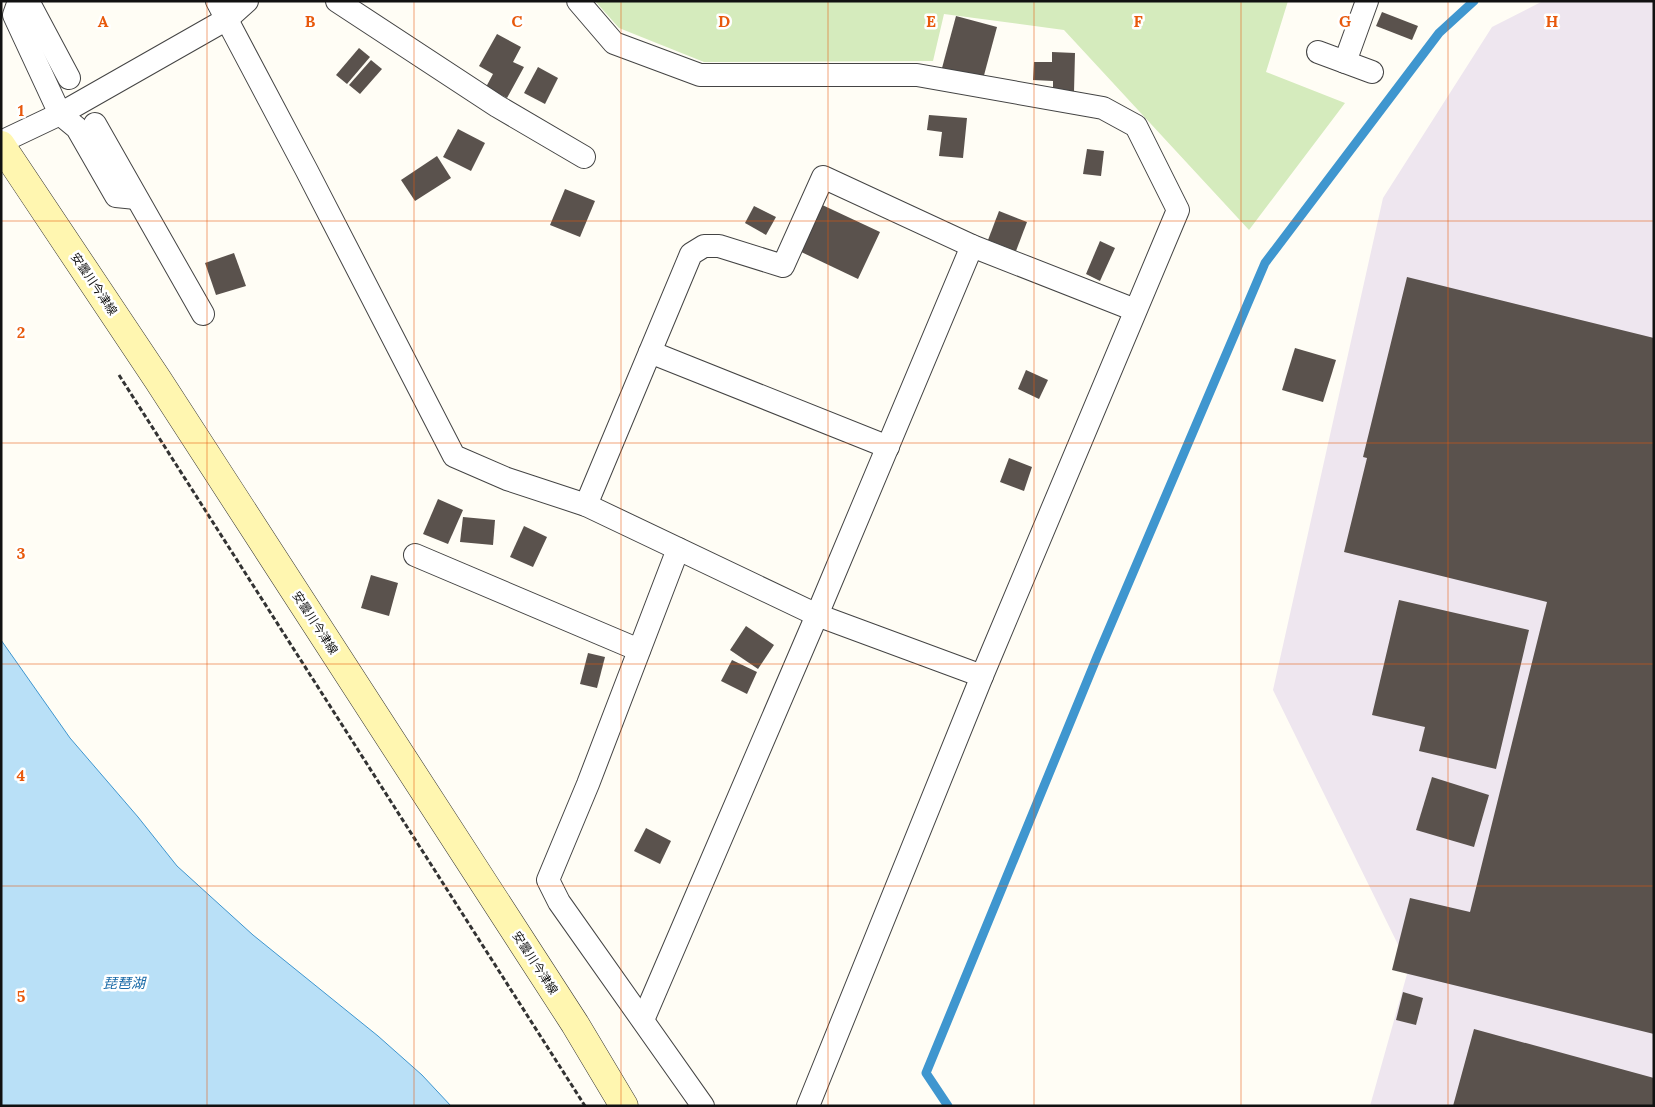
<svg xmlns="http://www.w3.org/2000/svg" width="1655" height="1107" viewBox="0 0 1655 1107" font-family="Lora,'Noto Sans JP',serif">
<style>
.industrial{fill:#eee6ef}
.green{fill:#d5ebbd}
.water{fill:#b9e0f7;stroke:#3f96cf}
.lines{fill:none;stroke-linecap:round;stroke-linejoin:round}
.stream{stroke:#3f96cf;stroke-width:9}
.building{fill:#5a524d}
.minor-casing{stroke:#444;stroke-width:24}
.secondary-casing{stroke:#333;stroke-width:29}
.path{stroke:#333;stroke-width:3;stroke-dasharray:5 2.5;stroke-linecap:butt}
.minor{stroke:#fff;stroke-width:22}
.secondary{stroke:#fff6b0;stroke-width:28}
.grid{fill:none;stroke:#e8590c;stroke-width:1;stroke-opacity:0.55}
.labels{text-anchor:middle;stroke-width:5;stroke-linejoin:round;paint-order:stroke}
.street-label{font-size:12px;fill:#111;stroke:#fff}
.water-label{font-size:14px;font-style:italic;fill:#1768a6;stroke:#fff}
.grid-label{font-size:16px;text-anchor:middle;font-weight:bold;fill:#e8590c;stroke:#fff;stroke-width:5;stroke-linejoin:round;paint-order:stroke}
</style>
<rect width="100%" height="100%" fill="#fffdf5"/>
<polygon class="industrial" points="1543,1 1654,1 1654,1106 1370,1106 1409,967 1273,690 1383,198 1492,27"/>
<polygon class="green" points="595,1 1288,1 1266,72 1345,103 1249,230 1064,30 944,14 933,61 704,62 619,28"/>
<polygon class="water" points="1,640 70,738 138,817 177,866 253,935 378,1036 422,1075 451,1106 1,1106"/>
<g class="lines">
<polyline class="stream" points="948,1106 926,1073 1097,657 1265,263 1439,33 1474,1"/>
</g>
<g class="building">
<polygon points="1382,12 1418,26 1412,40 1376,26"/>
<polygon points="956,16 997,27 983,79 942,68"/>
<polygon points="497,34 521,47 513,62 524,67 507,98 486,87 493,74 479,66"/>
<polygon points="359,48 370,57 347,84 336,75"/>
<polygon points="1052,52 1075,53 1074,92 1053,92 1053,81 1033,80 1034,62 1052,62"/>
<polygon points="371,60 382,69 360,94 349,85"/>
<polygon points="538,67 558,78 545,104 524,93"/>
<polygon points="929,115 967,118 963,158 939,156 942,132 927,130"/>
<polygon points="458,129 485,143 471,171 443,157"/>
<polygon points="1087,149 1104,151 1101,176 1083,174"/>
<polygon points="437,156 451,178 415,201 401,180"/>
<polygon points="565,189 595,201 580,237 550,225"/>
<polygon points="818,203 880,232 858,279 795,249"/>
<polygon points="754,206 776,217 766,235 745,223"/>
<polygon points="999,211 1027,222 1016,251 988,240"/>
<polygon points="1100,241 1115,248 1100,281 1086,274"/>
<polygon points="234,253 246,286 216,295 205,263"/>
<polygon points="1407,277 1654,338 1654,1034 1392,970 1410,898 1470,912 1547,602 1344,552 1367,458 1363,457"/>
<polygon points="1295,348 1336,360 1323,402 1282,390"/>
<polygon points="1026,370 1048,380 1039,399 1018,389"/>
<polygon points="1009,458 1032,467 1024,491 1000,482"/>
<polygon points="438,499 463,510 448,544 423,534"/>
<polygon points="463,517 495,520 493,545 460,542"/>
<polygon points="524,526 547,537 533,567 510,557"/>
<polygon points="371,575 398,583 389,616 361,608"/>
<polygon points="1399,600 1529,630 1496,769 1419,751 1425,727 1372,715"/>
<polygon points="746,626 774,645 758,669 730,650"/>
<polygon points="588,653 605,657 597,688 580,684"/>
<polygon points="732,660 757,672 747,694 721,681"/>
<polygon points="1432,777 1489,795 1474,847 1416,830"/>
<polygon points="646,828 671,841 660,864 634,851"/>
<polygon points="1403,992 1423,998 1416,1025 1396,1020"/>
<polygon points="1474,1029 1654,1078 1654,1106 1453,1106"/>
</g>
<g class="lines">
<g class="minor-casing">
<g id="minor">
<polyline points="19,1 14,15 60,114 77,128 116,196 136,198"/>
<polyline points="28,1 69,78"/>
<polyline points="217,1 307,171 454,456 507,479 586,505 817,615 982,676"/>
<polyline points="337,1 497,106 584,157"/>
<polyline points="578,1 614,43 700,75 917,75 1103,108 1136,126 1178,210 982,676 808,1106"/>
<polyline points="1318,52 1372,72"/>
<polyline points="1345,62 1367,1"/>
<polyline points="95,124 203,314"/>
<polyline points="1,142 60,114 227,19 247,1"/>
<polyline points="650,352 888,447"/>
<polyline points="586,505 691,254 704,246 719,246 783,266 823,177 972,246 1135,310"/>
<polyline points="678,549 588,784 548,880 559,902 703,1106"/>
<polyline points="415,555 639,650"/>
<polyline points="643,1020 817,615 972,246"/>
</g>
</g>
<g class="secondary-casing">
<polyline id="secondary" points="1,145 158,380 575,1024 624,1106"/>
</g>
<polyline class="path" points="119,375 585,1106"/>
<use href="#minor" class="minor"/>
<use href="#secondary" class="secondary"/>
</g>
<path class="grid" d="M207,1V1106M414,1V1106M621,1V1106M828,1V1106M1034,1V1106M1241,1V1106M1448,1V1106M1,221H1654M1,443H1654M1,664H1654M1,886H1654"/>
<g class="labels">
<g class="street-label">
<text transform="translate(94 284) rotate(56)" y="4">安曇川今津線</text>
<text transform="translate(315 623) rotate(57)" y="4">安曇川今津線</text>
<text transform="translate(535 963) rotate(57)" y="4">安曇川今津線</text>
</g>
<g class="water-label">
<text x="124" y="988">琵琶湖</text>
</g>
</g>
<g class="grid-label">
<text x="103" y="27">A</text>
<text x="310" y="27">B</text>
<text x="517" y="27">C</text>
<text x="724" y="27">D</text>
<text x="931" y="27">E</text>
<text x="1138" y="27">F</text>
<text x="1345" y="27">G</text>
<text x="1552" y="27">H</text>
<text x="21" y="116">1</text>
<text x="21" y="338">2</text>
<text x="21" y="559">3</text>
<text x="21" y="781">4</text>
<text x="21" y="1002">5</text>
</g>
<rect width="1655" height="1107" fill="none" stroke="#111111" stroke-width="5"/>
</svg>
